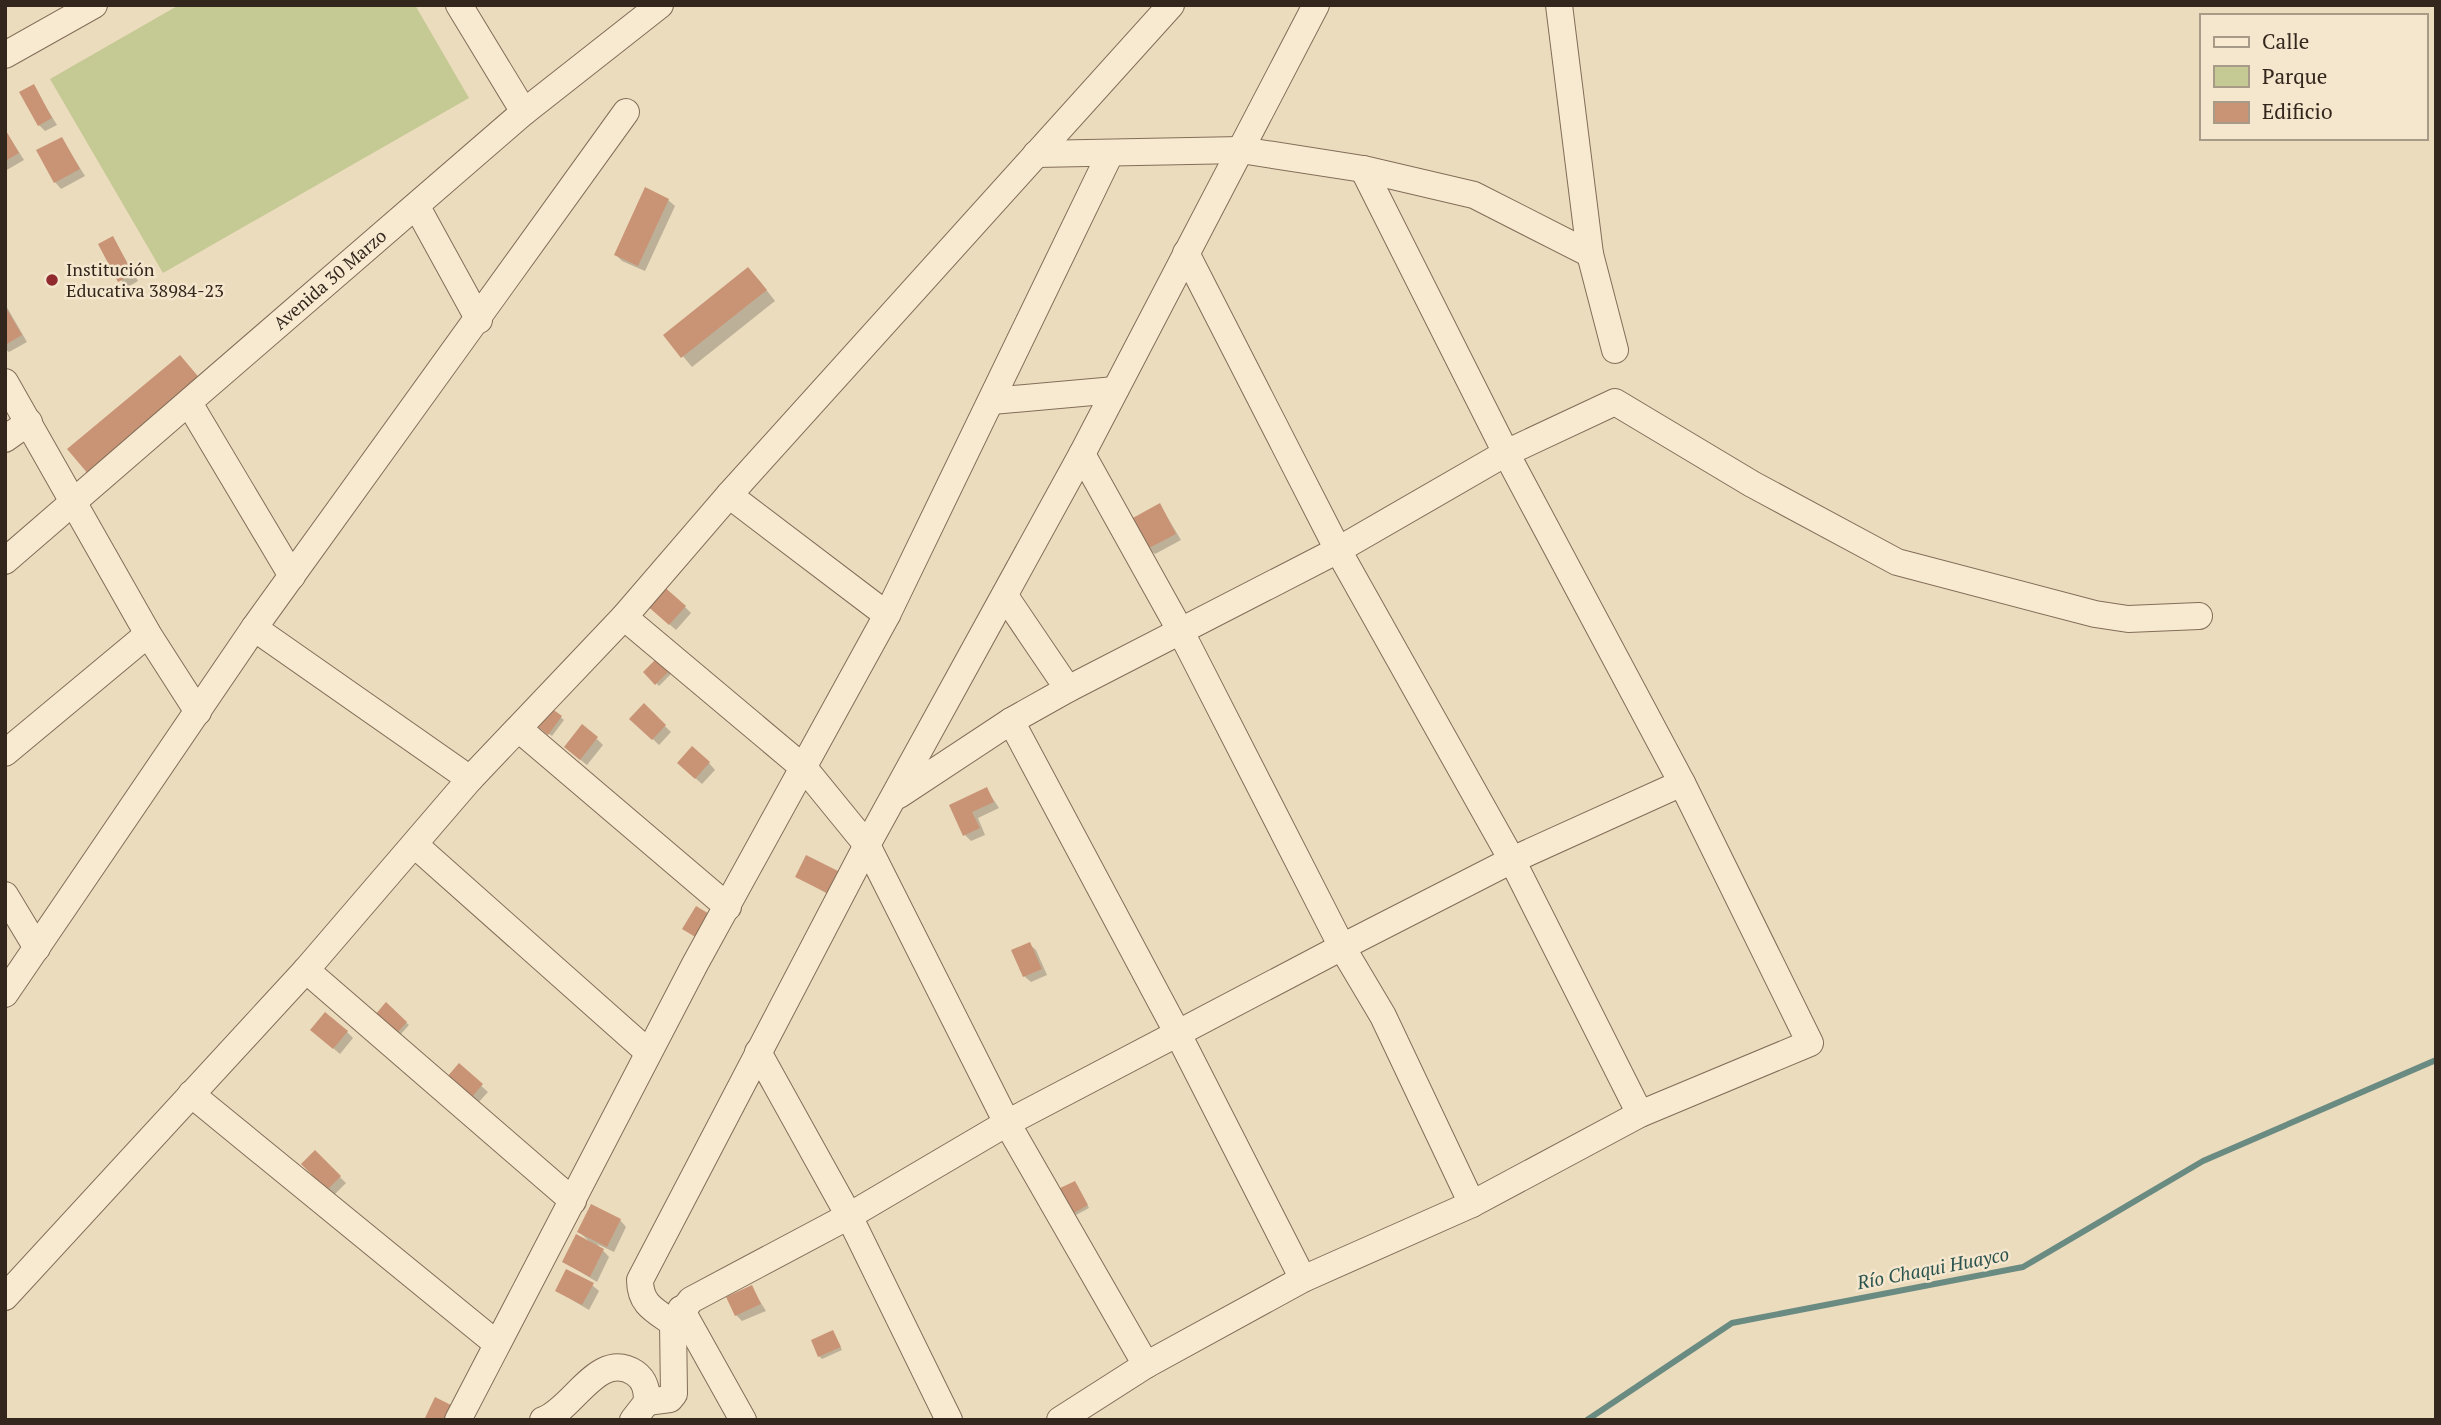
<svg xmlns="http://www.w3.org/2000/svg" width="2441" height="1425" viewBox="0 0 2441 1425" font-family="'PT Serif',serif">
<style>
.green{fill:#c5c993}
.shadow{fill:#0003}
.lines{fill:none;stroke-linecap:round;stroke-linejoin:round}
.stream{stroke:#6a8b81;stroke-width:6}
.building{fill:#c99475}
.minor-casing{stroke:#836d58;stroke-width:28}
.minor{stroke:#f7ead1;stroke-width:26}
.poi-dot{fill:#902a2f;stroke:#f4e7ce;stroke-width:2.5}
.labels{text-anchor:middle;stroke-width:5;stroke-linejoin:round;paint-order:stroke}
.poi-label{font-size:18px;fill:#33261c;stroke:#f4e7ce;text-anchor:start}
.street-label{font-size:18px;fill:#33261c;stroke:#f4e7ce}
.water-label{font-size:19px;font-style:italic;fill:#2b534e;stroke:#f4e7ce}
</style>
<rect width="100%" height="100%" fill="#ecdcbe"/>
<polygon class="green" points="179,5 415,5 469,98 163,273 50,79"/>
<g class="shadow">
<polygon points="33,86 57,125 45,131 39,125"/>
<polygon points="5,130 24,160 5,171"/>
<polygon points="62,139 85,176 61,189 55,182"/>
<polygon points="668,200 675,206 645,271 622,261 616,255"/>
<polygon points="113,238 138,281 126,288 100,245"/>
<polygon points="758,279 775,301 692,367 665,335"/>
<polygon points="5,304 27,342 9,352 5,349"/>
<polygon points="1160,505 1181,540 1155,554 1148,548"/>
<polygon points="685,607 691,613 676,630 652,609"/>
<polygon points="659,659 672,673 659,686 646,672"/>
<polygon points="644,706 671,732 659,745 632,719"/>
<polygon points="552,710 564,720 552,736 539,726"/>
<polygon points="597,739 603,745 587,765 572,753"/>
<polygon points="709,763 715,770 702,784 685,769"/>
<polygon points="987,790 999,808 978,818 985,835 971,841 965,835 952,806"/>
<polygon points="807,857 840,901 798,877"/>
<polygon points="1029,944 1036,950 1047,975 1031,982 1024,976"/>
<polygon points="386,1005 409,1025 400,1035 377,1015"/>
<polygon points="347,1032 353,1038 340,1054 319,1036"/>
<polygon points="459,1066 488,1092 478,1103 456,1083"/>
<polygon points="315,1153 346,1183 334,1195 304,1164"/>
<polygon points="1077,1185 1089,1208 1076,1215 1073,1213"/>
<polygon points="620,1220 626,1227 614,1252 597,1244 609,1257 597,1282 564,1262 591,1243 579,1232"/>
<polygon points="592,1285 599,1291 589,1310 557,1291"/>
<polygon points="751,1287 766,1311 742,1321 736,1315"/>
<polygon points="833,1332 842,1350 822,1359 819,1356"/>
</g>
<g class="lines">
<polyline class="stream" points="1587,1420 1732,1323 2023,1267 2203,1161 2436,1060"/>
</g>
<g class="building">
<polygon points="34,84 52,118 38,126 19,92"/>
<polygon points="5,129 19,153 5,161"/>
<polygon points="62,137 80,169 54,183 36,150"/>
<polygon points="645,187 669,199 638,266 614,255"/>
<polygon points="113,236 133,274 118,282 98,244"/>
<polygon points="748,267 767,290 681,358 663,335"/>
<polygon points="5,306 22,335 5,345"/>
<polygon points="180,355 202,381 89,475 67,449"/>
<polygon points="1160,503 1176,534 1147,549 1131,519"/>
<polygon points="661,584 686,606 669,625 644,603"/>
<polygon points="659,656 671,669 655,685 643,672"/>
<polygon points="644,703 666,725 652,740 629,719"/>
<polygon points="551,708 562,716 548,735 537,726"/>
<polygon points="582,724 598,737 580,760 564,747"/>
<polygon points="692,746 710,762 695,779 677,763"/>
<polygon points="987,787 994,802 972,812 980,828 963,836 949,805"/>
<polygon points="806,855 844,874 833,896 795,877"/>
<polygon points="696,906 711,915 697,938 682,929"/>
<polygon points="1030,942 1042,969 1023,977 1011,950"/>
<polygon points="386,1002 407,1022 396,1034 375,1015"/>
<polygon points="325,1012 348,1031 333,1049 310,1030"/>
<polygon points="459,1063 483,1084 471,1098 447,1077"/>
<polygon points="315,1150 341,1176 327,1190 301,1164"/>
<polygon points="1075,1181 1088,1205 1072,1214 1058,1189"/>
<polygon points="591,1204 621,1219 607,1247 577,1232"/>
<polygon points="576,1234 604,1249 590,1277 562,1262"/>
<polygon points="566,1269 594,1283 582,1305 555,1291"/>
<polygon points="752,1285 761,1304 735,1316 726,1297"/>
<polygon points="833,1330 841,1347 818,1357 811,1340"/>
<polygon points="435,1397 457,1408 451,1420 424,1420"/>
</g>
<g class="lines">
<g class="minor-casing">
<g id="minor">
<polyline points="459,5 524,112"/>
<polyline points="1559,5 1590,254 1615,350"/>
<polyline points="5,55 94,5"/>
<polyline points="1036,154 1241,150 1363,169 1474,195 1590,254"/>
<polyline points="417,207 479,320"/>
<polyline points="1186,253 1338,550 1512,860 1640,1114"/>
<polyline points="5,382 148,634 198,712"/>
<polyline points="992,401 1115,390"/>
<polyline points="189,403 292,576"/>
<polyline points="5,439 29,422"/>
<polyline points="1082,454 1180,630 1342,947 1383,1016 1472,1204"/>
<polyline points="729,495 887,615"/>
<path id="s1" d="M5,561L524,112L660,5"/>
<polyline points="1005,596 1068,689"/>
<polyline points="624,617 805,769 867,845 1007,1123 1146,1365"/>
<polyline points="254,628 470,779"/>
<polyline points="1011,721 1178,1034 1303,1279"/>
<polyline points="520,730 728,907"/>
<polyline points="5,753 148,634"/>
<polyline points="899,795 1011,721 1068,689 1338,550 1506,453 1615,402 1752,484 1897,562 2095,614 2128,619 2199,616"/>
<polyline points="415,845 648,1052"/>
<polyline points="5,895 37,948"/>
<polyline points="306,970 573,1201"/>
<polyline points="5,994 254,628 626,112"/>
<polyline points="758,1052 849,1216 949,1420"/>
<polyline points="191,1094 497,1344"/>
<polyline points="5,1297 306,970 470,779 624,617 729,495 1171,5"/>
<polyline points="681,1309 743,1420"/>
<path d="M673,1323C654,1310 640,1304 640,1280L867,845L1082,454L1316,5"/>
<polyline points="647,1402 670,1399 674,1394 673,1323 691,1300 849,1216 1007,1123 1342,947 1512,860 1682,783"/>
<polyline points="458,1420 695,964 887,615 1110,154"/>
<path d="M543,1420C574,1409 598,1349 635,1373C645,1380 647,1390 647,1402L633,1420"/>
<polyline points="1060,1420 1146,1365 1303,1279 1472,1204 1640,1114 1810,1043 1682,783 1506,453 1363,169"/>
</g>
</g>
<use href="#minor" class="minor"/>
</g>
<circle class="poi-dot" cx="52" cy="280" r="7"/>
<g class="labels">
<g class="poi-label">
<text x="66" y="276">Institución<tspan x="66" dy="21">Educativa 38984-23</tspan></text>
</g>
<g class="street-label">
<text dy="6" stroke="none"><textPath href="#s1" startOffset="430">Avenida 30 Marzo</textPath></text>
</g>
<g class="water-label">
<text transform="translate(1933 1268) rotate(-11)" y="7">Río Chaqui Huayco</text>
</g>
</g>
<rect width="2441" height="1425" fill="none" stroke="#33261c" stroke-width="14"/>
<rect x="2200" y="14" width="228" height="126" fill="#f4e7ce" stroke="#a79a87" stroke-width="2"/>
<rect x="2214" y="37" width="35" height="10" fill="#f7ead1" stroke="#a79a87" stroke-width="2"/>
<text x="2262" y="49" font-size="21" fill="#33261c">Calle</text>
<rect x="2214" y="66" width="35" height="21" fill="#c5c993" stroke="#a79a87" stroke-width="2"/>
<text x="2262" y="84" font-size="21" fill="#33261c">Parque</text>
<rect x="2214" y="102" width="35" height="21" fill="#c99475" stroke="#a79a87" stroke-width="2"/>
<text x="2262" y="119" font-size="21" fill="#33261c">Edificio</text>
</svg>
